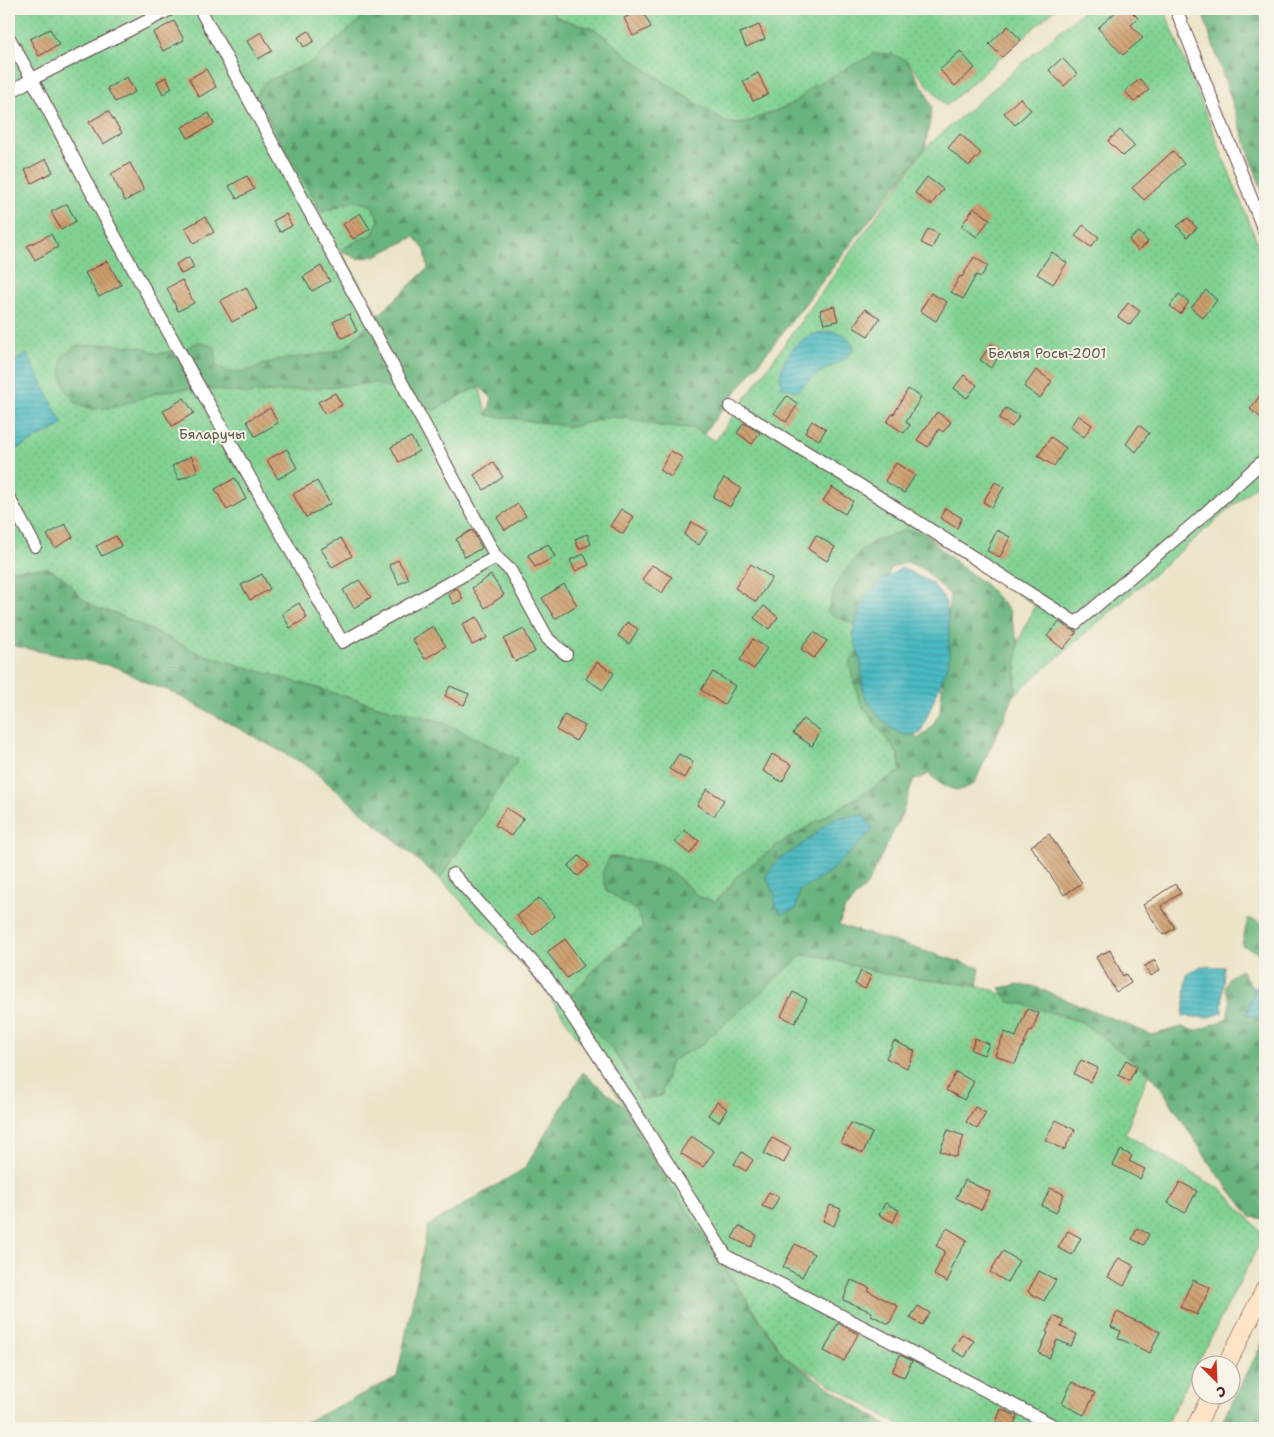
<svg xmlns="http://www.w3.org/2000/svg" width="1274" height="1437" viewBox="0 0 1274 1437" font-family="'Shantell Sans',sans-serif">
<style>
.grass{fill:url(#grass-dots);stroke:#65785f}
.forest{fill:url(#forest-firs);stroke:#596a54}
.water{fill:url(#water-rules);stroke:#4a6c76}
.building{fill:url(#building-back-hatch)}
.lines{fill:none;stroke-linecap:round;stroke-linejoin:round}
.minor-casing{stroke:#623d42;stroke-width:14}
.secondary-casing{stroke:#623d42;stroke-width:19}
.minor{stroke:#fff;stroke-width:12}
.secondary{stroke:#ffe4c6;stroke-width:18}
.labels{text-anchor:middle;stroke-width:4;stroke-linejoin:round;paint-order:stroke}
.park-label{font-size:14px;fill:#5a554a;stroke:#f7f3e8}
</style>
<defs>
<pattern id="grass-dots" width="8" height="8" patternUnits="userSpaceOnUse" patternTransform="scale(1.25)"><rect width="8" height="8" fill="#80d293"/><path d="M2 2h.1M6 6h.1" fill="none" stroke="#70b47f" stroke-width="1.8" stroke-linecap="round"/></pattern>
<pattern id="forest-firs" width="22" height="20" patternUnits="userSpaceOnUse" patternTransform="scale(1.25)"><rect width="22" height="20" fill="#68b47d"/><path d="M5 1l3.5 6h-7zM16 11l3.5 6h-7z" fill="#589267"/></pattern>
<pattern id="water-rules" width="6" height="5" patternUnits="userSpaceOnUse" patternTransform="scale(1.25)"><rect width="6" height="5" fill="#4bbac2"/><path d="M0 2.5h6" fill="none" stroke="#40979e"/></pattern>
<pattern id="building-back-hatch" width="6" height="6" patternUnits="userSpaceOnUse" patternTransform="scale(1.25)"><rect width="6" height="6" fill="#ce9f6e"/><path d="M-1 5l2 2M0 0l6 6M5-1l2 2" fill="none" stroke="#a9815b"/></pattern>
</defs>
<rect width="100%" height="100%" fill="#f7f3e8"/>
<filter id="ink" filterUnits="userSpaceOnUse"><feTurbulence type="fractalNoise" baseFrequency=".02" numOctaves="2"/><feDisplacementMap in="SourceGraphic" scale="10" xChannelSelector="R" yChannelSelector="G"/><feConvolveMatrix kernelMatrix="1 2 1 2 8 2 1 2 1" color-interpolation-filters="sRGB"/></filter>
<filter id="wash" filterUnits="userSpaceOnUse"><feTurbulence type="fractalNoise" baseFrequency=".0096" numOctaves="4" result="noise"/><feDisplacementMap in="SourceGraphic" scale="20" xChannelSelector="R" yChannelSelector="G"/><feGaussianBlur stdDeviation="1.12" result="paint"/><feColorMatrix in="noise" values="0 0 0 0 0 0 0 0 0 0 0 0 0 0 0 0 0 1.4 0 .05"/><feComposite in="paint" operator="in"/></filter>
<g filter="url(#wash)">
<rect width="100%" height="100%" fill="#ece4c7"/>
<g class="grass">
<polygon points="9,9 367,9 359,21 312,62 265,82 354,201 371,205 380,219 373,234 341,251 434,410 479,386 487,415 606,412 660,426 693,428 715,441 925,148 1085,9 1164,9 1265,262 1265,478 1015,694 1018,643 1035,605 923,533 905,530 873,542 859,553 863,629 860,703 898,754 901,771 776,846 736,877 730,886 715,902 698,896 677,876 607,891 637,911 643,927 604,959 576,1012 610,1046 629,1075 641,1099 661,1096 671,1061 701,1044 802,955 819,956 884,974 988,988 1027,1005 1082,1022 1149,1073 1125,1134 1225,1192 1264,1235 1164,1428 904,1428 786,1358 644,1147 627,1109 543,987 440,879 517,759 440,721 385,708 201,654 115,613 98,609 83,599 64,578 48,568 9,570"/>
<polygon points="551,9 1055,9 946,106 906,60 811,87 798,100 783,108 743,124 726,123 642,67 596,30 556,17"/>
</g>
<g class="forest">
<polygon points="367,9 551,9 556,17 596,30 642,67 726,123 743,124 783,108 798,100 811,87 874,54 891,54 906,60 926,92 932,108 925,148 808,300 703,434 693,428 660,426 626,418 608,417 573,427 487,415 492,398 479,386 434,410 406,400 392,390 376,383 249,394 202,388 164,391 111,408 93,409 76,403 66,390 61,374 62,357 75,346 109,344 142,347 158,354 184,349 199,342 215,347 216,365 229,372 246,371 277,360 328,353 344,348 428,268 425,250 414,237 375,256 357,259 341,250 358,240 373,234 379,219 371,205 354,201 322,212 255,96 265,82 312,62 359,21"/>
<polygon points="1201,9 1265,9 1265,200"/>
<polygon points="905,530 923,533 959,565 986,585 1009,610 1018,643 1015,694 974,784 958,791 942,785 929,774 913,781 902,814 867,885 844,910 839,925 980,968 977,986 884,974 819,956 802,955 701,1045 671,1061 661,1096 641,1099 629,1075 610,1046 576,1012 570,996 604,959 643,927 637,911 607,891 602,873 610,856 658,865 673,873 698,896 715,902 727,891 736,877 776,846 901,771 898,754 860,703 849,664 866,637 895,717 918,739 931,728 940,712 950,595 923,569 907,562 891,568 863,629 827,612 838,581 859,553 873,542"/>
<polygon points="48,568 64,578 83,599 98,609 115,613 201,654 385,708 440,721 518,759 440,879 308,766 168,690 149,684 117,667 9,645 9,570"/>
<polygon points="1248,918 1265,924 1265,956 1242,945"/>
<polygon points="1241,970 1265,1006 1265,1219 1251,1217 1210,1164 1160,1086 1149,1073 1082,1022 1027,1005 1009,1002 1000,988 1016,985 1033,986 1152,1035 1182,1027 1196,1031 1227,1019 1230,1002 1225,986 1229,977"/>
<polygon points="583,1072 627,1109 644,1147 785,1358 891,1428 294,1428 397,1377 428,1226 525,1168"/>
<polygon points="1265,1338 1265,1428 1219,1428"/>
</g>
<g class="water">
<path d="M835,331L846,336L854,347C843,365 835,363 819,373C811,378 804,385 797,391L781,387C777,367 789,348 807,337C815,333 826,332 835,331Z"/>
<polygon points="27,354 63,425 11,452 9,447 9,365"/>
<polygon points="902,568 932,583 946,602 949,625 949,663 920,734 904,735 892,729 879,716 866,699 863,688 861,663 853,634 861,602 881,580"/>
<polygon points="864,815 873,829 854,849 828,873 799,891 796,909 781,914 775,903 775,895 766,876 778,860 799,847 834,818"/>
<polygon points="1201,966 1224,967 1222,1013 1206,1018 1183,1016 1187,975"/>
<polygon points="1260,975 1265,978 1265,1020 1246,1014"/>
</g>
<g id="blocks">
<g class="building">
<polygon points="1119,9 1129,9 1138,18 1131,25 1143,38 1123,55 1098,28"/>
<polygon points="642,10 651,27 633,36 624,18"/>
<polygon points="174,21 184,40 163,51 153,33"/>
<polygon points="759,25 765,39 746,47 740,33"/>
<polygon points="1008,26 1021,40 1002,57 989,44"/>
<polygon points="50,29 59,45 39,56 30,39"/>
<polygon points="309,31 314,41 304,47 298,37"/>
<polygon points="261,32 272,51 258,59 247,41"/>
<polygon points="960,51 975,68 955,86 940,70"/>
<polygon points="1062,58 1077,74 1064,86 1049,70"/>
<polygon points="206,69 216,87 199,97 189,79"/>
<polygon points="758,73 768,94 753,101 743,81"/>
<polygon points="127,77 135,92 115,102 107,88"/>
<polygon points="166,77 172,88 163,94 157,82"/>
<polygon points="1140,79 1149,90 1134,102 1125,91"/>
<polygon points="1020,98 1031,110 1015,125 1004,113"/>
<polygon points="108,111 122,133 103,144 89,122"/>
<polygon points="209,113 214,124 188,138 182,127"/>
<polygon points="1120,130 1135,146 1123,156 1108,141"/>
<polygon points="960,134 981,153 969,166 948,148"/>
<polygon points="1173,151 1184,164 1144,200 1132,188"/>
<polygon points="46,159 53,172 32,183 25,170"/>
<polygon points="130,163 144,190 125,201 111,174"/>
<polygon points="247,176 254,189 237,199 229,186"/>
<polygon points="927,177 943,189 931,205 915,193"/>
<polygon points="67,204 76,221 61,230 51,212"/>
<polygon points="974,208 990,219 977,237 961,226"/>
<polygon points="360,213 370,229 353,239 343,224"/>
<polygon points="286,214 292,226 280,232 273,221"/>
<polygon points="205,217 214,232 194,243 185,228"/>
<polygon points="1188,218 1197,228 1187,237 1177,226"/>
<polygon points="1083,225 1099,237 1091,247 1075,236"/>
<polygon points="928,229 939,234 932,248 921,243"/>
<polygon points="1139,232 1148,242 1138,251 1129,240"/>
<polygon points="51,234 58,247 35,260 27,246"/>
<polygon points="1052,252 1067,263 1053,284 1037,274"/>
<polygon points="189,257 194,268 181,274 176,264"/>
<polygon points="974,257 988,266 981,277 976,275 963,299 951,292 960,276 962,277"/>
<polygon points="107,261 121,285 99,297 85,273"/>
<polygon points="321,266 330,281 312,291 303,277"/>
<polygon points="182,280 194,303 178,311 167,288"/>
<polygon points="246,287 257,309 232,322 220,301"/>
<polygon points="1206,290 1217,300 1203,318 1191,308"/>
<polygon points="931,293 947,302 936,321 920,311"/>
<polygon points="1179,294 1189,302 1180,314 1170,306"/>
<polygon points="1128,303 1140,311 1130,325 1118,317"/>
<polygon points="834,306 838,321 824,324 820,310"/>
<polygon points="865,309 880,318 868,336 853,327"/>
<polygon points="349,314 357,331 342,338 333,322"/>
<polygon points="991,344 1002,352 991,368 980,360"/>
<polygon points="1036,370 1052,381 1040,398 1024,387"/>
<polygon points="964,375 977,385 967,398 954,388"/>
<polygon points="908,389 921,397 906,422 910,425 904,433 887,422 893,413 894,414"/>
<polygon points="1265,389 1265,421 1250,409"/>
<polygon points="335,393 342,405 325,414 318,402"/>
<polygon points="787,396 798,404 786,422 774,413"/>
<polygon points="184,398 194,413 172,426 163,411"/>
<polygon points="270,408 278,423 255,436 247,421"/>
<polygon points="1006,408 1019,416 1012,427 999,419"/>
<polygon points="937,412 951,422 943,432 939,429 928,447 917,440"/>
<polygon points="1078,415 1092,425 1084,437 1070,427"/>
<polygon points="812,421 826,429 819,440 805,432"/>
<polygon points="744,423 760,433 752,444 737,433"/>
<polygon points="1139,425 1149,433 1136,452 1126,444"/>
<polygon points="411,437 419,451 399,462 391,447"/>
<polygon points="1051,437 1066,448 1054,466 1038,456"/>
<polygon points="287,449 297,468 278,479 267,460"/>
<polygon points="671,451 683,458 671,477 660,470"/>
<polygon points="191,456 198,471 179,480 172,466"/>
<polygon points="493,462 503,477 484,490 474,475"/>
<polygon points="896,463 915,475 904,493 885,481"/>
<polygon points="235,478 246,499 227,510 215,489"/>
<polygon points="724,478 741,488 730,507 713,497"/>
<polygon points="317,481 330,504 306,517 293,494"/>
<polygon points="995,482 1004,487 992,507 983,502"/>
<polygon points="832,487 853,501 845,514 823,501"/>
<polygon points="518,504 526,516 505,530 497,518"/>
<polygon points="945,508 962,518 957,528 940,518"/>
<polygon points="621,509 634,517 623,534 610,526"/>
<polygon points="692,522 708,531 699,545 684,535"/>
<polygon points="65,524 73,537 55,548 47,535"/>
<polygon points="472,530 482,548 465,557 456,539"/>
<polygon points="997,530 1010,537 1000,557 987,551"/>
<polygon points="587,534 591,544 579,549 575,539"/>
<polygon points="816,535 835,547 827,561 808,549"/>
<polygon points="116,536 121,546 102,556 96,546"/>
<polygon points="341,538 352,556 332,567 321,549"/>
<polygon points="548,544 555,557 535,567 528,555"/>
<polygon points="584,554 589,565 575,571 570,560"/>
<polygon points="398,560 409,579 399,584 389,565"/>
<polygon points="751,564 772,578 756,602 735,588"/>
<polygon points="652,565 672,577 662,593 642,580"/>
<polygon points="262,574 270,589 250,600 241,585"/>
<polygon points="491,575 504,595 485,608 472,588"/>
<polygon points="359,580 371,597 354,608 343,590"/>
<polygon points="564,584 577,605 555,619 542,598"/>
<polygon points="457,588 463,599 454,604 448,594"/>
<polygon points="299,603 307,618 290,628 282,613"/>
<polygon points="764,606 778,617 769,629 754,618"/>
<polygon points="477,617 487,638 472,645 462,624"/>
<polygon points="627,622 638,629 629,644 618,636"/>
<polygon points="1059,622 1072,630 1077,632 1063,649 1047,636"/>
<polygon points="433,626 446,646 425,659 412,639"/>
<polygon points="524,629 535,652 515,662 504,639"/>
<polygon points="814,632 827,641 814,658 801,649"/>
<polygon points="753,639 767,648 754,669 740,660"/>
<polygon points="597,662 614,673 603,690 586,679"/>
<polygon points="713,672 735,686 724,705 701,690"/>
<polygon points="450,686 469,694 464,705 445,696"/>
<polygon points="564,715 585,726 576,741 556,730"/>
<polygon points="803,719 821,731 812,746 793,733"/>
<polygon points="679,754 693,762 684,778 669,769"/>
<polygon points="772,754 792,765 782,782 763,771"/>
<polygon points="707,789 724,800 714,816 697,805"/>
<polygon points="506,808 523,819 511,836 495,825"/>
<polygon points="684,830 699,841 690,854 675,842"/>
<polygon points="1049,834 1082,883 1064,895 1031,846"/>
<polygon points="579,856 589,866 578,876 568,866"/>
<polygon points="1175,884 1181,893 1161,906 1175,928 1163,935 1143,905"/>
<polygon points="539,898 555,916 533,935 517,916"/>
<polygon points="565,939 584,965 567,978 547,952"/>
<polygon points="1110,950 1123,976 1126,974 1131,983 1116,992 1096,957"/>
<polygon points="1155,960 1160,970 1151,976 1145,966"/>
<polygon points="861,971 871,976 865,989 855,984"/>
<polygon points="793,992 807,999 795,1023 781,1016"/>
<polygon points="1027,1009 1039,1013 1032,1031 1030,1030 1015,1064 995,1055 1005,1032 1016,1037"/>
<polygon points="975,1038 989,1044 984,1055 971,1050"/>
<polygon points="894,1041 915,1051 907,1068 886,1058"/>
<polygon points="1081,1060 1098,1068 1090,1082 1074,1074"/>
<polygon points="1126,1060 1137,1066 1129,1081 1118,1075"/>
<polygon points="956,1072 974,1082 964,1100 946,1090"/>
<polygon points="717,1102 727,1109 719,1122 708,1115"/>
<polygon points="975,1107 986,1113 977,1129 966,1122"/>
<polygon points="1056,1120 1075,1130 1064,1150 1045,1140"/>
<polygon points="851,1123 872,1133 863,1153 841,1143"/>
<polygon points="948,1130 964,1136 956,1157 940,1151"/>
<polygon points="691,1136 714,1151 703,1167 680,1153"/>
<polygon points="772,1138 791,1148 784,1163 764,1154"/>
<polygon points="1121,1150 1132,1156 1129,1161 1145,1169 1140,1179 1113,1165"/>
<polygon points="742,1152 753,1160 746,1171 734,1164"/>
<polygon points="965,1180 990,1192 981,1210 956,1198"/>
<polygon points="1180,1182 1197,1191 1185,1213 1168,1203"/>
<polygon points="1050,1188 1064,1194 1056,1213 1042,1206"/>
<polygon points="769,1192 779,1197 772,1210 762,1206"/>
<polygon points="885,1203 899,1210 893,1222 879,1215"/>
<polygon points="830,1205 841,1209 834,1226 823,1221"/>
<polygon points="739,1226 757,1235 751,1247 732,1238"/>
<polygon points="947,1228 967,1240 950,1269 952,1271 947,1282 934,1275 945,1251 936,1246"/>
<polygon points="1137,1228 1149,1234 1144,1245 1132,1239"/>
<polygon points="1068,1231 1081,1238 1072,1255 1058,1248"/>
<polygon points="795,1244 814,1254 802,1277 783,1267"/>
<polygon points="1003,1251 1019,1261 1007,1282 990,1272"/>
<polygon points="1119,1258 1134,1266 1124,1286 1108,1277"/>
<polygon points="1039,1271 1056,1280 1044,1301 1028,1292"/>
<polygon points="851,1280 870,1288 868,1291 898,1306 889,1324 871,1315 872,1312 843,1300"/>
<polygon points="1193,1280 1210,1288 1197,1315 1180,1307"/>
<polygon points="918,1306 930,1313 922,1325 910,1318"/>
<polygon points="1117,1312 1160,1332 1150,1353 1118,1338 1121,1331 1111,1327"/>
<polygon points="1054,1316 1064,1321 1061,1327 1077,1334 1071,1346 1057,1340 1049,1358 1039,1353 1048,1333 1046,1332"/>
<polygon points="838,1323 858,1334 844,1361 824,1351"/>
<polygon points="962,1334 974,1341 965,1357 952,1350"/>
<polygon points="900,1355 912,1361 904,1377 892,1372"/>
<polygon points="1072,1382 1095,1393 1084,1415 1062,1404"/>
<polygon points="1001,1409 1017,1416 1013,1428 996,1422"/>
</g>
</g>
</g>
<g filter="url(#ink)">
<use href="#blocks" fill-opacity="0" stroke="#623d42" stroke-width="1"/>
<g class="lines">
<g class="minor-casing">
<g id="minor">
<polyline points="200,9 496,557 510,570 548,639 566,654"/>
<polyline points="1176,9 1265,233"/>
<polyline points="9,38 32,79 112,231 342,642 496,557"/>
<polyline points="9,93 32,79 171,9"/>
<polyline points="730,407 743,413 882,499 1076,623 1198,520 1265,459"/>
<polyline points="9,498 35,546"/>
<polyline points="453,874 547,978 629,1102 726,1256 1058,1428"/>
</g>
</g>
<g class="secondary-casing">
<g id="secondary">
<polyline points="1227,1364 1265,1289"/>
<polyline points="1195,1428 1212,1394"/>
</g>
</g>
<use href="#minor" class="minor"/>
<use href="#secondary" class="secondary"/>
</g>
</g>
<g class="labels">
<g class="park-label">
<text x="1047" y="358">Белыя Росы-2001</text>
<text x="212" y="439">Бяларучы</text>
</g>
</g>
<rect width="1274" height="1437" fill="none" stroke="#f7f3e8" stroke-width="30"/>
<g transform="translate(1216 1380) rotate(156)"><circle r="24" fill="#f7f3e8" stroke="#b29e9c"/>
<path d="M0-4L9 19L0 12L-9 19Z" fill="#c8321e"/>
<text y="-8" font-size="14" font-weight="bold" text-anchor="middle" fill="#4a1f2b">С</text>
</g>
</svg>
